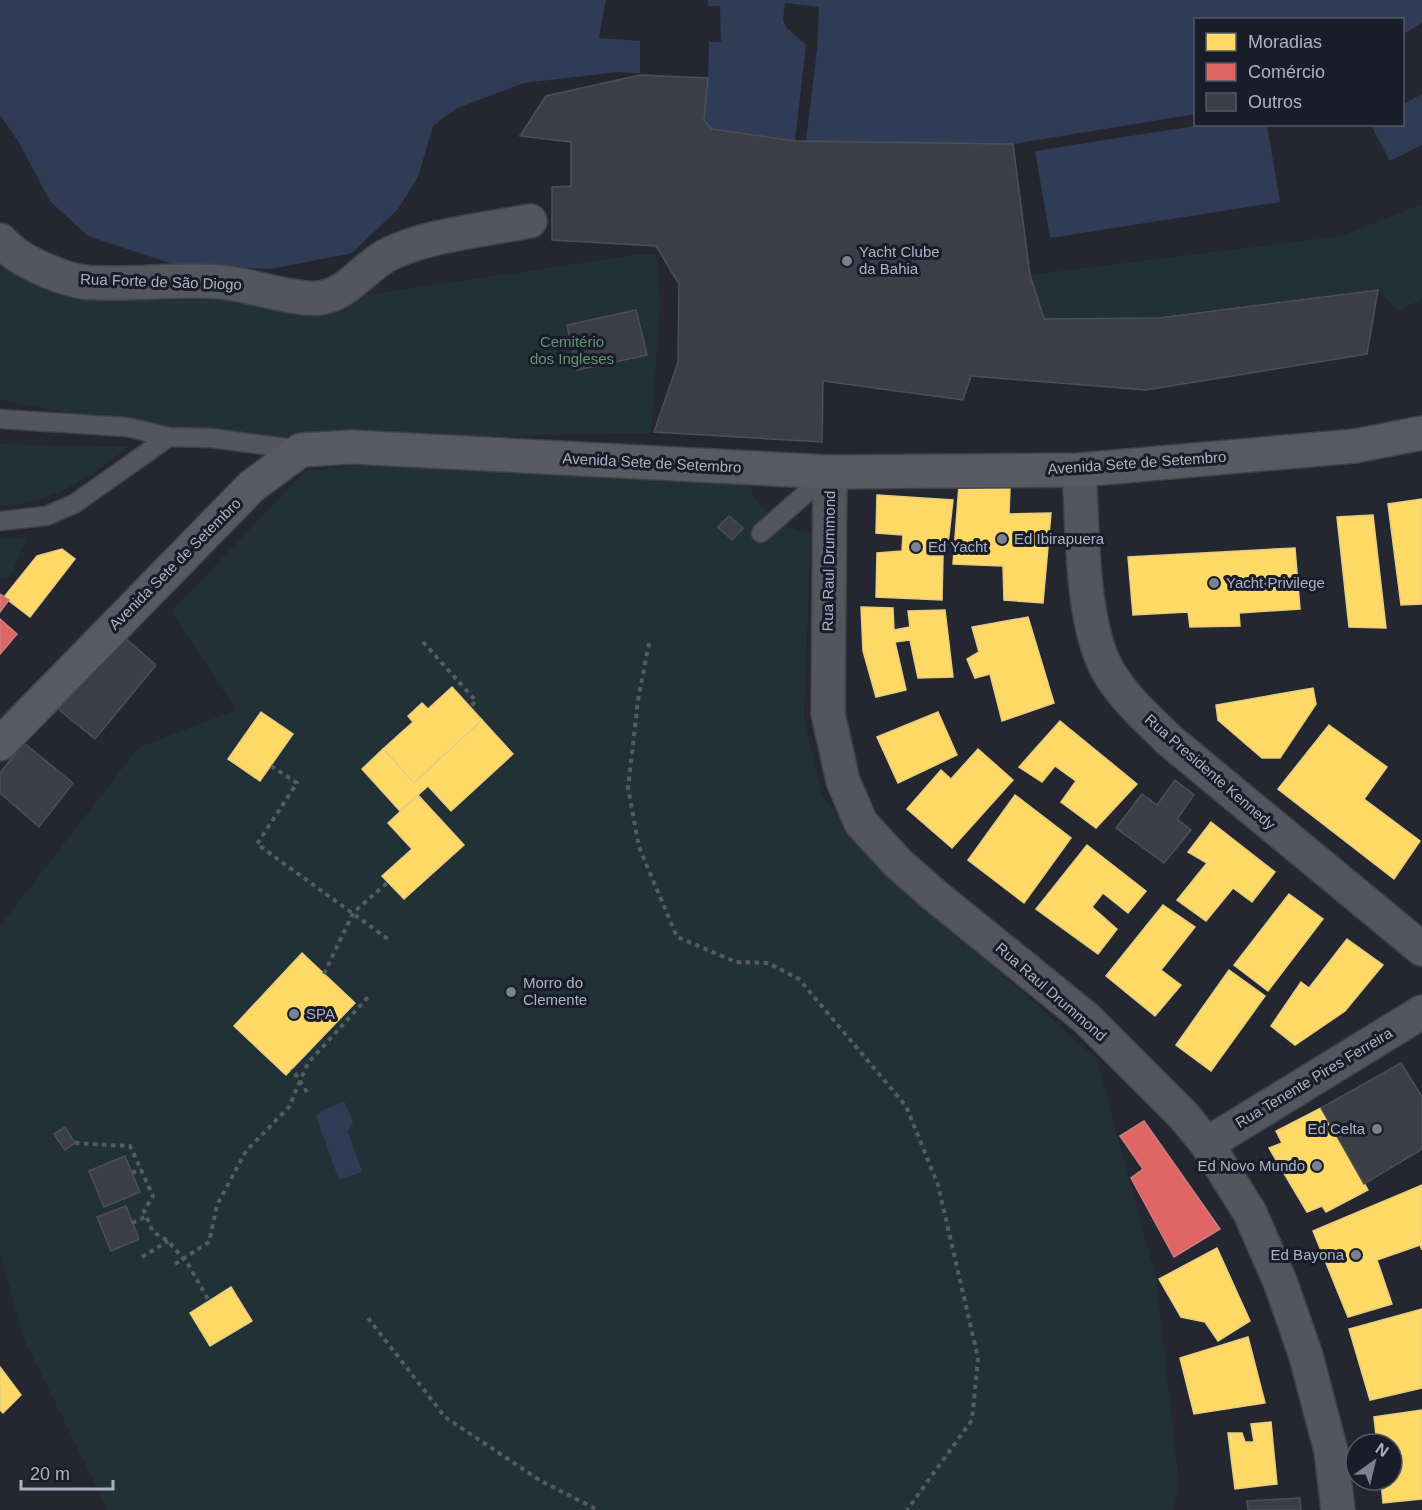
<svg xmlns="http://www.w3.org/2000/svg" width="1422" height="1510" viewBox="0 0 1422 1510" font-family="Arial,sans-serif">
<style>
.green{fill:#223135}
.water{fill:#303b56}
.pier{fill:#24272f}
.homes{fill:#ffd966;stroke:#e6cd82;stroke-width:1.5}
.shops{fill:#e06666;stroke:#d07d82;stroke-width:1.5}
.building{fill:#3b3e46;stroke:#4b4f58;stroke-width:1.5}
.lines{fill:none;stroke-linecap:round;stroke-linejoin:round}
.service-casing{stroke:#404248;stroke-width:21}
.minor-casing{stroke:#404248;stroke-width:36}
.secondary-casing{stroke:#404248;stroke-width:36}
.path{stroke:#565a61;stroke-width:4;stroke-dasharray:4.5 4.5;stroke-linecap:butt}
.service{stroke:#53565e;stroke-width:18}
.minor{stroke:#53565e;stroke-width:33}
.secondary{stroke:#575a63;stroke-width:33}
.poi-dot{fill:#7c818f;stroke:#181d29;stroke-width:2}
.labels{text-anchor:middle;stroke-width:6;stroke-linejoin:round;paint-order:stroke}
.poi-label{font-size:15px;fill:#acb2c2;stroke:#181d29;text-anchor:start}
.street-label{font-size:15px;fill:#acb2c2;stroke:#181d29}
.park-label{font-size:15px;fill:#659274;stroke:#181d29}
</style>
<rect width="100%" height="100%" fill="#24272f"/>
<g class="green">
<polygon points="1422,204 1422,299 1398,311 1378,290 1159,318 1044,319 1030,275 1341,236"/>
<polygon points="635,255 657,255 660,305 651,433 303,440 219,436 60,412 0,399 0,264 69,295 224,290 319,302"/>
<path d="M0,444L129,447C83,481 58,500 0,507Z"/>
<path d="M391,462L748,478C750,485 752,494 756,500C770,518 789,530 811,534L804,717L822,795L877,863L1097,1059L1156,1279L1179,1483L1173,1510H108L23,1337L0,1252V926L138,748L236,710L171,612L305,471Z"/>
<polygon points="0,538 27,539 10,576 0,578"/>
</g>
<g class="water">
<polygon points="0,0 1422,0 1422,23 1403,34 1402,20 1196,20 1195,114 1013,144 795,141 712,129 704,120 707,78 618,72 524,83 457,108 433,126 418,177 398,209 352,253 271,269 176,265 88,236 50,201 18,141 0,115"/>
<polygon points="1422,94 1422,145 1390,161 1371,125 1402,124 1403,104"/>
<polygon points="1201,125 1267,125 1280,202 1050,238 1035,151"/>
<polygon points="344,1101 353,1122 348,1132 362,1172 339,1180 316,1116 319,1112"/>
</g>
<g class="pier">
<polygon points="606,0 708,0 708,6 720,6 721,42 709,42 708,78 640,75 640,41 599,38"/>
<polygon points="785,3 819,7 817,50 806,140 795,141 806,45 787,28 783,20"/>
</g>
<g class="homes">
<polygon points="959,485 1010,488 1009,514 1051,513 1043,603 1004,600 1003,566 953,564"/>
<polygon points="877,495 953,500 948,544 930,544 928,556 943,556 942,600 876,597 877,553 902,551 903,535 876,533"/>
<polygon points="1422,499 1422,604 1401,605 1388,504"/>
<polygon points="1373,515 1386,628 1349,627 1337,517"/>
<polygon points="1295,548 1300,609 1239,613 1240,626 1190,627 1188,612 1133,615 1128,557"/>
<polygon points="62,549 75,559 30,617 4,597 37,556"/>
<polygon points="861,607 893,608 894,630 910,627 908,611 945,610 953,677 918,678 910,640 895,642 906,690 876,697 863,651"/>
<polygon points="1028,617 1054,703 1002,721 990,674 975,678 967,659 979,652 972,627"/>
<polygon points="452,687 482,720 414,783 383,749 413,722 408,716 422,703 428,709"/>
<polygon points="1313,688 1316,704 1280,758 1262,758 1218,720 1216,705"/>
<polygon points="261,712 293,734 260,781 228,759"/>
<polygon points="938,712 957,755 898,783 877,737"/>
<polygon points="482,720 513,754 451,811 428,786 400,811 362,769 383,749 414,783"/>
<polygon points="1060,721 1137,784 1096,828 1061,802 1076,781 1055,766 1042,782 1019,767"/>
<polygon points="1329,725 1387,767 1364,799 1420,841 1394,879 1278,789"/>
<polygon points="978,749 1013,780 952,848 907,809 941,770 951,779"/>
<polygon points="418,795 464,845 404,899 382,876 412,849 388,823"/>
<polygon points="1015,795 1071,838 1024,903 968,860"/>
<polygon points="1211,822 1275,872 1252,902 1233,888 1206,921 1177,900 1207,863 1188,852"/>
<polygon points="1087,845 1146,891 1128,913 1103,893 1092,907 1117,929 1098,954 1036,909"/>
<polygon points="1289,894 1323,919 1268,991 1234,965"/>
<polygon points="1163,905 1195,927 1161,970 1181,985 1155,1016 1106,976"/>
<polygon points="1347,939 1383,965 1345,1011 1295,1045 1271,1026 1301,982 1309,988"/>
<polygon points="302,953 355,1003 286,1075 234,1026"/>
<polygon points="1229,970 1265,996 1211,1071 1176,1045"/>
<polygon points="1321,1108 1368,1190 1326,1212 1322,1206 1307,1212 1269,1148 1282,1143 1276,1131"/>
<polygon points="1422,1185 1422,1250 1420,1245 1377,1260 1392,1304 1348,1317 1313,1231"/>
<polygon points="1217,1248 1250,1321 1218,1341 1205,1322 1181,1317 1159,1279"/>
<polygon points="231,1287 252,1321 210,1346 190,1313"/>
<polygon points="1422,1309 1422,1388 1370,1400 1349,1329"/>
<polygon points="1248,1337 1265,1403 1194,1414 1180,1358"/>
<polygon points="0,1367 21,1395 3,1413 0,1410"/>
<polygon points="1422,1410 1422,1499 1383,1503 1381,1480 1392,1480 1392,1444 1377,1444 1374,1417"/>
<polygon points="1271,1422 1277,1484 1235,1489 1228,1433 1242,1433 1245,1442 1254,1442 1251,1424"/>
</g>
<g class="shops">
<polygon points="0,594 9,600 0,612"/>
<polygon points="0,619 17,634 0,654"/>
<polygon points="1144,1121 1220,1229 1174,1257 1131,1178 1143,1169 1120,1136"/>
</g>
<g class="building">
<polygon points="640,75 708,78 704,120 712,129 795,141 1013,144 1030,275 1044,319 1159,318 1378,290 1367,354 1146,390 971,376 963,400 823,381 822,442 654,432 678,362 679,284 656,246 552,240 552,187 571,186 571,142 520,136 546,96"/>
<polygon points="636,310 647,355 577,370 567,325"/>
<polygon points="729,516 743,528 732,540 718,527"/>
<polygon points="125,638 156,665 95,739 58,709"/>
<polygon points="24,743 73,783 39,827 0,793 0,773"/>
<polygon points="1175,780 1194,795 1177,819 1191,830 1164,863 1116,828 1142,794 1157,805"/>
<polygon points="1401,1063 1422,1097 1422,1149 1364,1184 1321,1108"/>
<polygon points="65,1127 75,1143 65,1150 54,1134"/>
<polygon points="125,1156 140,1192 104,1207 89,1171"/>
<polygon points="126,1206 139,1239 111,1251 97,1217"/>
<polygon points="1300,1498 1301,1510 1248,1510 1247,1501"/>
</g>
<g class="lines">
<g class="service-casing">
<g id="service">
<polyline points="0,419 127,427 169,437 211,438 301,450"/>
<polyline points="0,521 46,516 74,504 169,437"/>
<polyline points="761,533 830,472"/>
</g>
</g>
<g class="minor-casing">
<g id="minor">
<path d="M0,240C5,245 11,251 17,255C33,266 66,280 84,282C129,286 176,278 221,282C249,284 294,301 320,298C347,294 362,270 384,257C420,236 488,229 530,221"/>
<path d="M1079,470C1083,528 1080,628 1111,676C1127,701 1149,720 1169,740L1422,949"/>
<polyline points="830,472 828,714 843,781 861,823 898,863 933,894 1086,1018 1183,1115 1207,1144 1250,1213 1281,1284 1306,1356 1331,1451 1338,1510"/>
<polyline points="1207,1144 1422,1012"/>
</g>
</g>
<g class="secondary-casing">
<polyline id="secondary" points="0,744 252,486 301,450 352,447 830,472 1079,470 1355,446 1422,433"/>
</g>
<g class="path">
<polyline points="423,642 476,701 470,707"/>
<polyline points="649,643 638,700 628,788 639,847 677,937 736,962 768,963 799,979 906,1106 938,1185 978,1358 972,1420 907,1510"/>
<polyline points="271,766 297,783 257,844 388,939"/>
<polyline points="324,974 353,913 388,882"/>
<polyline points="307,1092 300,1081 308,1063 368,997"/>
<polyline points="75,1143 130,1146 153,1196 144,1211 153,1232 168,1241 188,1264 209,1301"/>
<polyline points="132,1173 141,1169"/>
<polyline points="132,1223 146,1217"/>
<polyline points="142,1257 168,1241"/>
<polyline points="175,1264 209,1242 217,1205 246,1151 289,1107 300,1081 292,1069"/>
<polyline points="368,1318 445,1417 541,1481 598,1510"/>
</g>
<use href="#service" class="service"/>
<use href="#minor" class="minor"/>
<use href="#secondary" class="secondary"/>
</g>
<g class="poi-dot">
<circle cx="847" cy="261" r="6"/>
<circle cx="1002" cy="539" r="6"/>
<circle cx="916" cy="547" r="6"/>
<circle cx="1214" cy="583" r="6"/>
<circle cx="511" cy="992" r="6"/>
<circle cx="294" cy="1014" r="6"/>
<circle cx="1377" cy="1129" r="6"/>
<circle cx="1317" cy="1166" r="6"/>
<circle cx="1356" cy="1255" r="6"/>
</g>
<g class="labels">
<g class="poi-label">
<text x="859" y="257">Yacht Clube<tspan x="859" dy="17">da Bahia</tspan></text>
<text x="1014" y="544">Ed Ibirapuera</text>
<text x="928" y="552">Ed Yacht</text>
<text x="1226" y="588">Yacht Privilege</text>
<text x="523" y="988">Morro do<tspan x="523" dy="17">Clemente</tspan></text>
<text x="306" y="1019">SPA</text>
<text x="1365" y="1134" text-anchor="end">Ed Celta</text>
<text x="1305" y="1171" text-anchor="end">Ed Novo Mundo</text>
<text x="1344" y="1260" text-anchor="end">Ed Bayona</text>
</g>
<g class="street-label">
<text transform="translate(161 282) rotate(2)" y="5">Rua Forte de São Diogo</text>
<text transform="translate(652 463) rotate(3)" y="5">Avenida Sete de Setembro</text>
<text transform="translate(1137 463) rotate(-4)" y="5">Avenida Sete de Setembro</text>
<text transform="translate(829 561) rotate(-89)" y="5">Rua Raul Drummond</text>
<text transform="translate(175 564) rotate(-45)" y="5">Avenida Sete de Setembro</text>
<text transform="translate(1210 772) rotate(41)" y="5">Rua Presidente Kennedy</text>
<text transform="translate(1051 992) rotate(41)" y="5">Rua Raul Drummond</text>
<text transform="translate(1314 1078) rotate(-31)" y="5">Rua Tenente Pires Ferreira</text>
</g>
<g class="park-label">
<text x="572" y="347">Cemitério<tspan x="572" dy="17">dos Ingleses</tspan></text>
</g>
</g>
<rect x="1194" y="18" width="210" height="108" fill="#181d29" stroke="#535966" stroke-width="1.5"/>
<rect x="1206" y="33" width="30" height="18" fill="#ffd966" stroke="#535966" stroke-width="1.5"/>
<text x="1248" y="48" font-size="18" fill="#acb2c2">Moradias</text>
<rect x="1206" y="63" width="30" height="18" fill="#e06666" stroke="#535966" stroke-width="1.5"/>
<text x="1248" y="78" font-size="18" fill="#acb2c2">Comércio</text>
<rect x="1206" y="93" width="30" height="18" fill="#3b3e46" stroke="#535966" stroke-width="1.5"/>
<text x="1248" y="108" font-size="18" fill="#acb2c2">Outros</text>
<g transform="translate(1374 1462) rotate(34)"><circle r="28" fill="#181d29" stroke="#535966" stroke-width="1.5"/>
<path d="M0-4.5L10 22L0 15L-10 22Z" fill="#7c818f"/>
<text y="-9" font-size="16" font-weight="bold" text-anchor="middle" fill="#acb2c2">N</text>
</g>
<path d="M21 1480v9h92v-9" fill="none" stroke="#acb2c2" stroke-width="3"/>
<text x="30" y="1480" font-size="18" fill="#acb2c2" stroke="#181d29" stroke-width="4.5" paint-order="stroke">20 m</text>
</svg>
